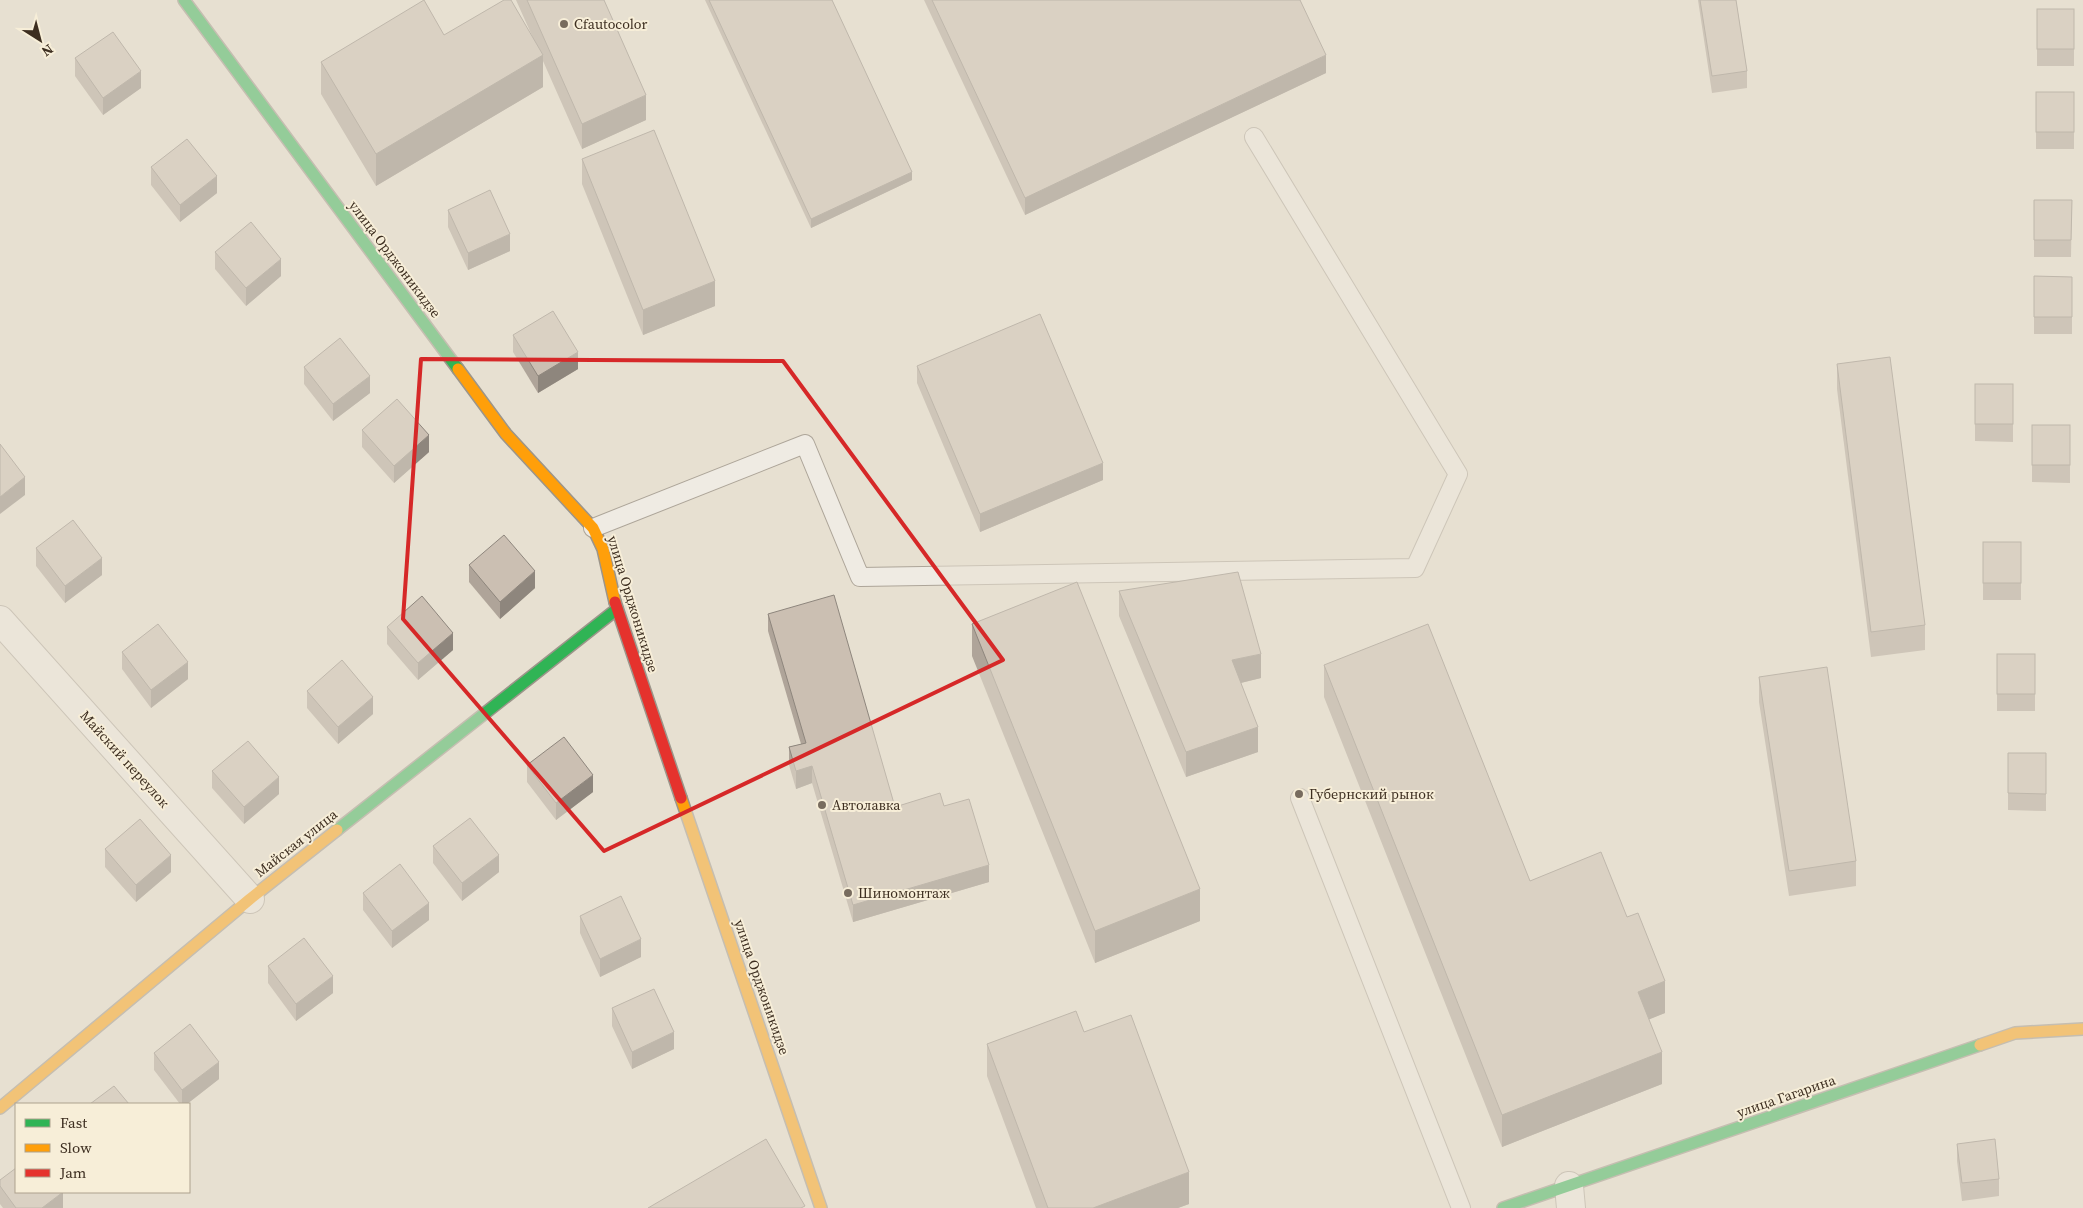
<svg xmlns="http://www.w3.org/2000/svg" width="2083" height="1208" viewBox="0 0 2083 1208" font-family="'Source Serif 4',serif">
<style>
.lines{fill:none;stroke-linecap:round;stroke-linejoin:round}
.lane-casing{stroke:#ada599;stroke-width:20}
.street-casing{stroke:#ada599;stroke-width:30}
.fast-casing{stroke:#9c958a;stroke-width:14}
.slow-casing{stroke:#9c958a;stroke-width:14}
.jam-casing{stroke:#9c958a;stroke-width:14}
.lane{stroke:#efebe3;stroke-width:18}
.street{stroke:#efebe3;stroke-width:28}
.fast{stroke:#30b455;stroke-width:11}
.slow{stroke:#ff9f0a;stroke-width:11}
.jam{stroke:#e5322d;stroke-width:11}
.wall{fill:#afa499}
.shaded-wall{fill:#8e867d}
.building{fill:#cbbfb2;stroke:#8e867d}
.marked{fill:none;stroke:#d62828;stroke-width:4;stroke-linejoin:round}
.poi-dot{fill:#786c5e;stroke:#f7eed8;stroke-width:2}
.labels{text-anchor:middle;stroke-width:4;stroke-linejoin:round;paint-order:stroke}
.poi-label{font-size:14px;fill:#3d2e20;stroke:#f7eed8;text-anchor:start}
.street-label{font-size:14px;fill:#3d2e20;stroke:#f7eed8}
</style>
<rect width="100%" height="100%" fill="#e7e0d1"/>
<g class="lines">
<g class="lane-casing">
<g id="lane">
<polyline points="593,528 805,444 860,577 1415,568 1458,474 1254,137"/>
<polyline points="1300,798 1461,1208"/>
</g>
</g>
<g class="street-casing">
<g id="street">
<polyline points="0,620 250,899"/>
<polyline points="1569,1186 1571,1208"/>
</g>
</g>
<g class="fast-casing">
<g id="fast">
<polyline points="184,0 458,369"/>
<polyline points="337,830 617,609"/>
<polyline points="1503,1208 1980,1045"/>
</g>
</g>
<g class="slow-casing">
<g id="slow">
<polyline points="458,369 506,434 593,528 603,549 615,602"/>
<polyline points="681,798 821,1208"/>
<polyline points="1980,1045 2015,1033 2083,1029"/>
<polyline points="0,1108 250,899 337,830"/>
</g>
</g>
<g class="jam-casing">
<polyline id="jam" points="615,602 681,798"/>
</g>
<use href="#lane" class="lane"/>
<use href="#street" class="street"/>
<use href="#fast" class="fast"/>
<use href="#slow" class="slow"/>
<use href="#jam" class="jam"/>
</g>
<g class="wall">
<polygon points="516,0 604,0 646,120 582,149 543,61 543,87 376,186 321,94 321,62 444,35 533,38"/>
<polygon points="705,0 832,0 912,180 811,228"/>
<polygon points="924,0 1300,0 1326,73 1025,215"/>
<polygon points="1698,0 1736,0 1747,71 1747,88 1712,93"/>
<rect x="2037" y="9" width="37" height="57"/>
<polygon points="75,58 141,88 103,115 75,76"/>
<rect x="2036" y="92" width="38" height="57"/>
<polygon points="582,159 715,306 643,335 582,184"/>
<polygon points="151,167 217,193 180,222 151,185"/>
<polygon points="2034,200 2072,200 2071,257 2034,257"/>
<polygon points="448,210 510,251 468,270 448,227"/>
<polygon points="215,252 281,276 246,306 215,269"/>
<polygon points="2034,276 2072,277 2072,334 2034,334"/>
<polygon points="513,335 578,369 538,393 513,352"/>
<polygon points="1837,364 1925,625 1925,650 1871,657 1837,389"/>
<polygon points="917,366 1103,480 980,532 917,383"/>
<polygon points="304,367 370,393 333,421 304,384"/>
<polygon points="1975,384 2013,384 2013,442 1975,441"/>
<polygon points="2032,425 2070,425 2070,483 2032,482"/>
<polygon points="362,430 429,452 394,483 362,447"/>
<rect x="1983" y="542" width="38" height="58"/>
<polygon points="36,548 102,575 65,603 36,566"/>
<polygon points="469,565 535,588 500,619 469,582"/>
<polygon points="1119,591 1261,678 1241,683 1258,752 1186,777 1119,616"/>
<polygon points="768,614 895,807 944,806 989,882 853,922 812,783 796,789 789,765 789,747 801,744 768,631"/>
<polygon points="972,624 1200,921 1095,963 972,656"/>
<polygon points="387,627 453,650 418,680 387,644"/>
<polygon points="122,652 188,679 151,708 122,669"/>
<rect x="1997" y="654" width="38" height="57"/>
<polygon points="1324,665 1530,881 1627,917 1665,1013 1649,1019 1662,1084 1502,1147 1324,697"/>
<polygon points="1759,677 1856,861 1856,886 1789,896 1759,702"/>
<polygon points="307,691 373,714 338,744 307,708"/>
<polygon points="2008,753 2046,753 2046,811 2008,810"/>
<polygon points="527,765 593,792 556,820 527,782"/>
<polygon points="212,771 279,794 244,824 212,788"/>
<polygon points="433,846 499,872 462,901 433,863"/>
<polygon points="105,849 171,872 136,902 105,867"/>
<polygon points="363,893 429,920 392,948 363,910"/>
<polygon points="580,916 641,957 600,977 580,933"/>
<polygon points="268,966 333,993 296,1021 268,983"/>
<polygon points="612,1008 674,1049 632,1069 612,1026"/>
<polygon points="1084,1032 1189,1204 1178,1208 1036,1208 987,1076 987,1044"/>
<polygon points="154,1053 219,1079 187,1104 180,1104 154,1070"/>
<polygon points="1957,1144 1999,1179 1999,1196 1962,1201 1957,1161"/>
<polygon points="0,1180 63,1208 3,1208 0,1204"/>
</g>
<g class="shaded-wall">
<polygon points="543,55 543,87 376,186 376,154"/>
<polygon points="1326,55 1326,73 1025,215 1025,198"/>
<polygon points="141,71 141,88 103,115 103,98"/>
<polygon points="646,95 646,120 582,149 582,124"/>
<polygon points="912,172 912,180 811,228 811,219"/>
<polygon points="217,176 217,193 180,222 180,205"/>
<polygon points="510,234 510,251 468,270 468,253"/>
<polygon points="281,259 281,276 246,306 246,288"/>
<polygon points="715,281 715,306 643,335 643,310"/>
<polygon points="578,352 578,369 538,393 538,376"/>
<polygon points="370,376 370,393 333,421 333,404"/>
<polygon points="429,435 429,452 394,483 394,466"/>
<polygon points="1103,463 1103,480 980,532 980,514"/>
<polygon points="25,477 25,495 0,514 0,497"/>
<polygon points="102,558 102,575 65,603 65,586"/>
<polygon points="535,571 535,588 500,619 500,602"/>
<polygon points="453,633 453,650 418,680 418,663"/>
<polygon points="1261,654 1261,678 1232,685 1232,660"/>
<polygon points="188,662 188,679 151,708 151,690"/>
<polygon points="373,697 373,714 338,744 338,727"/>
<polygon points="1258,727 1258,752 1186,777 1186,752"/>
<polygon points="812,766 812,783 796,789 796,771"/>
<polygon points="593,775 593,792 556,820 556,803"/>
<polygon points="279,777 279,794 244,824 244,807"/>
<polygon points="171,855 171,872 136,902 136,885"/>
<polygon points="499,855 499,872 462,901 462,883"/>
<polygon points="989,865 989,882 853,922 853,905"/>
<polygon points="1200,889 1200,921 1095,963 1095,931"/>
<polygon points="429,903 429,920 392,948 392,931"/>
<polygon points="641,939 641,957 600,977 600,959"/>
<polygon points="333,976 333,993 296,1021 296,1004"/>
<polygon points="1665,981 1665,1013 1638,1024 1638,992"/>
<polygon points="674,1032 674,1049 632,1069 632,1052"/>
<polygon points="1662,1052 1662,1084 1502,1147 1502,1115"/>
<polygon points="219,1062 219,1079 187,1104 182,1104 182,1090"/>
<polygon points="1189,1172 1189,1204 1178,1208 1093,1208"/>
<polygon points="63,1192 63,1208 42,1208"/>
</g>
<g class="building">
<polygon points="424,0 444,35 504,0 511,0 543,55 376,154 321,62"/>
<polygon points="527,0 604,0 646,95 582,124"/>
<polygon points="709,0 832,0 912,172 811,219"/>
<polygon points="932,0 1300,0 1326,55 1025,198"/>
<polygon points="1700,0 1736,0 1747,71 1712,76"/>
<rect x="2037" y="9" width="37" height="40"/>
<polygon points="113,32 141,71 103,98 75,58"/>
<rect x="2036" y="92" width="38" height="40"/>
<polygon points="654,130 715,281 643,310 582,159"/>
<polygon points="187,139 217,176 180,205 151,167"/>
<polygon points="490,190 510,234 468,253 448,210"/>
<polygon points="2034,200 2072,200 2071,240 2034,240"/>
<polygon points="251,222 281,259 246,288 215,252"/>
<polygon points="2034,276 2072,277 2072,317 2034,317"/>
<polygon points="553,311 578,352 538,376 513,335"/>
<polygon points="1040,314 1103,463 980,514 917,366"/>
<polygon points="340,338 370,376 333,404 304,367"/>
<polygon points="1890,357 1925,625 1871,632 1837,364"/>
<rect x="1975" y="384" width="38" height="40"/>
<polygon points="397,399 429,435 394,466 362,430"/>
<rect x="2032" y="425" width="38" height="40"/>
<polygon points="0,444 25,477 0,497"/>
<polygon points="73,520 102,558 65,586 36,548"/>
<polygon points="504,535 535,571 500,602 469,565"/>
<rect x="1983" y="542" width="38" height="41"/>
<polygon points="1238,572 1261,654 1232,660 1258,727 1186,752 1119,591"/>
<polygon points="1077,582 1200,889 1095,931 972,624"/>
<polygon points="834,595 895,807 940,793 944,806 969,799 989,865 853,905 812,766 796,771 789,747 806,743 768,614"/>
<polygon points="422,596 453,633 418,663 387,627"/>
<polygon points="158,624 188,662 151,690 122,652"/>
<polygon points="1428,624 1530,881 1601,852 1627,917 1638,913 1665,981 1638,992 1662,1052 1502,1115 1324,665"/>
<rect x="1997" y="654" width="38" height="40"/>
<polygon points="342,660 373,697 338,727 307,691"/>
<polygon points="1827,667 1856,861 1789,871 1759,677"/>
<polygon points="564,737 593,775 556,803 527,765"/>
<polygon points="248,741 279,777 244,807 212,771"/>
<polygon points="2008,753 2046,753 2046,794 2008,793"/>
<polygon points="470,818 499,855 462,883 433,846"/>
<polygon points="140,819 171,855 136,885 105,849"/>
<polygon points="400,864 429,903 392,931 363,893"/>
<polygon points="621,896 641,939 600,959 580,916"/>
<polygon points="304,938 333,976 296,1004 268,966"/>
<polygon points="654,989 674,1032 632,1052 612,1008"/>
<polygon points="1076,1011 1084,1032 1131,1015 1189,1172 1093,1208 1048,1208 987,1044"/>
<polygon points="190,1024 219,1062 182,1090 154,1053"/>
<polygon points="114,1086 129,1104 90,1104"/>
<polygon points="766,1139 805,1206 801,1208 648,1208"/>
<polygon points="1995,1139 1999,1179 1962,1183 1957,1144"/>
<polygon points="16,1168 16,1192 63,1192 42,1208 16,1208 0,1186 0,1180"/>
</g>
<path d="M0 0H2083V1208H0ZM421,359L783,361L1003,660L604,851L403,619Z" fill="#e7e0d1" fill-opacity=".55" fill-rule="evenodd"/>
<path class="marked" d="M421,359L783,361L1003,660L604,851L403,619Z"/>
<g class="poi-dot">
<circle cx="564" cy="24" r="5"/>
<circle cx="1299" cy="794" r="5"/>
<circle cx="822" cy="805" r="5"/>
<circle cx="848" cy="893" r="5"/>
</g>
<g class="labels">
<g class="poi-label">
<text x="574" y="29">Cfautocolor</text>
<text x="1309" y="799">Губернский рынок</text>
<text x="832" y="810">Автолавка</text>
<text x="858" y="898">Шиномонтаж</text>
</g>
<g class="street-label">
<text transform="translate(395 259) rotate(53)" y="5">улица Орджоникидзе</text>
<text transform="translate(633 604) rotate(73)" y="5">улица Орджоникидзе</text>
<text transform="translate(125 759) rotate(48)" y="5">Майский переулок</text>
<text transform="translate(296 843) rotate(-38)" y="5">Майская улица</text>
<text transform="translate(762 987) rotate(71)" y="5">улица Орджоникидзе</text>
<text transform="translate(1786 1096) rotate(-19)" y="5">улица Гагарина</text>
</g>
</g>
<rect x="15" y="1103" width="175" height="90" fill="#f7eed8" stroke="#ada18e"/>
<rect x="25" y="1119" width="25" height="8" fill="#30b455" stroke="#ada18e"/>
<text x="60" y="1128" font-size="15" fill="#3d2e20">Fast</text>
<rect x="25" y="1144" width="25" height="8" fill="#ff9f0a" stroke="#ada18e"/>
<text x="60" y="1153" font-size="15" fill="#3d2e20">Slow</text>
<rect x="25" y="1169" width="25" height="8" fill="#e5322d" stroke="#ada18e"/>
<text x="60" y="1178" font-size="15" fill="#3d2e20">Jam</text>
<g transform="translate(40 40) rotate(144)" stroke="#f7eed8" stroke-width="4" paint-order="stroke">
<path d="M0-4L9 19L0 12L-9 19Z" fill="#3d2e20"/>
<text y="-8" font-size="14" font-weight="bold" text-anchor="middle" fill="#3d2e20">N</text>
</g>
</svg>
